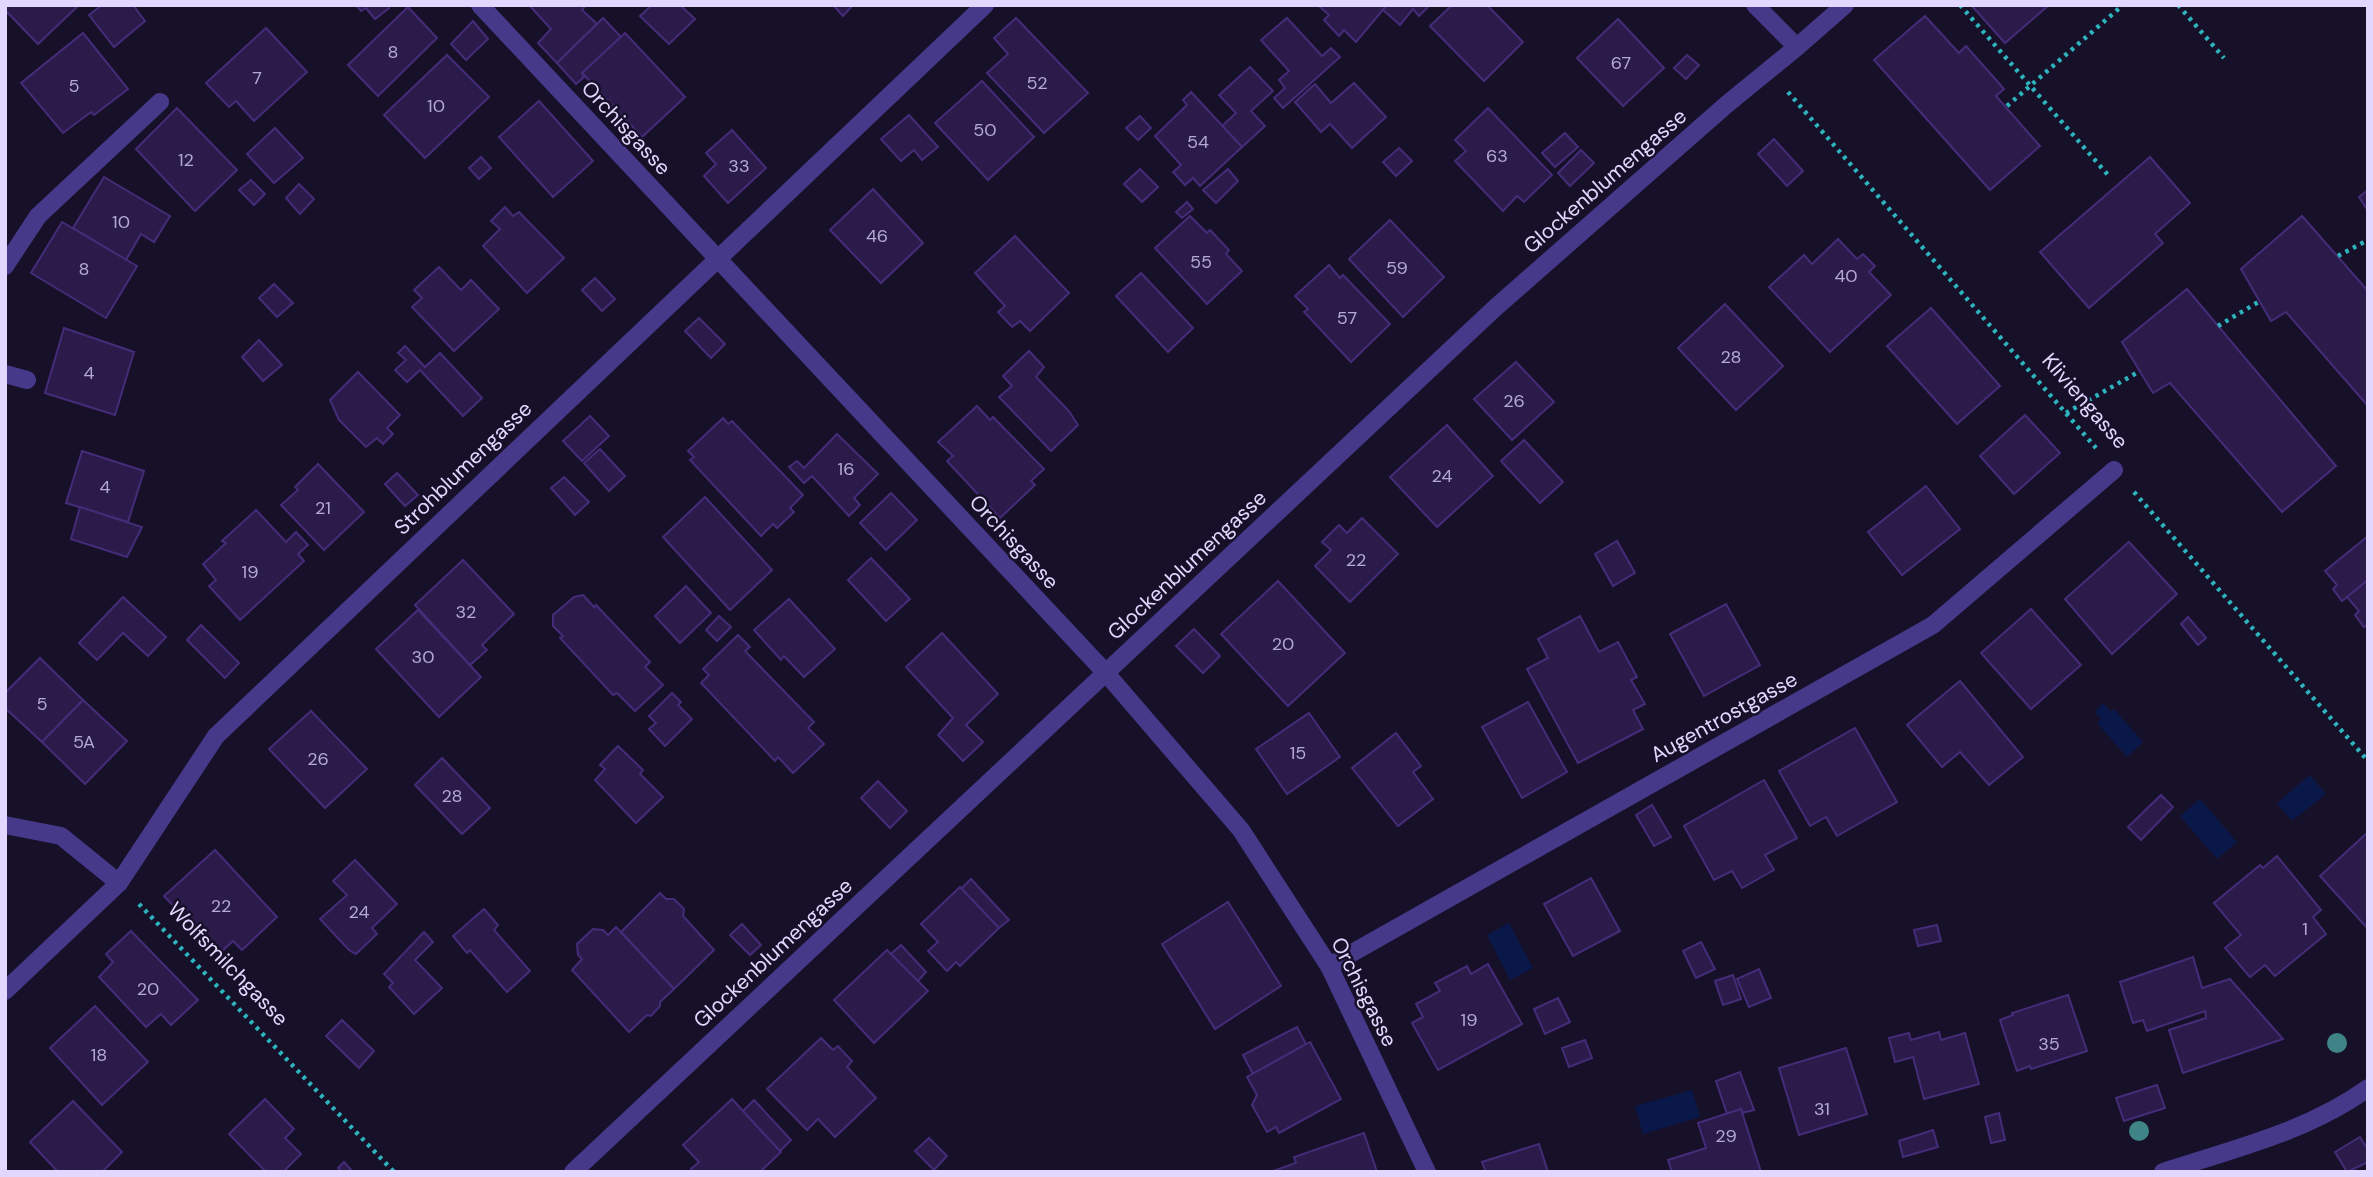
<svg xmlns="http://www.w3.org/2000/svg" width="2373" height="1177" viewBox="0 0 2373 1177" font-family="'DM Sans',sans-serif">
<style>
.water{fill:#091849}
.building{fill:#2b1b4b;stroke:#452c78;stroke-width:2}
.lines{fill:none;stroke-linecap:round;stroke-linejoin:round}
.path{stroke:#2db4be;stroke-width:4.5;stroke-dasharray:3.5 5;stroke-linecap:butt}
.minor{stroke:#47398a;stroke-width:18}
.tree{fill:#3f8587}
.labels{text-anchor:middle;stroke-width:5;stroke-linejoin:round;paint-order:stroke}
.number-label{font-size:18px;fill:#b4a9d2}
.street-label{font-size:21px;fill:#e2d8ff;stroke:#171029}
</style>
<rect width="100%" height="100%" fill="#171029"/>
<g class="water">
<polygon points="2103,703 2110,711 2114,709 2143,742 2127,757 2097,723 2101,719 2095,712"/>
<polygon points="2310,775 2326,794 2292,821 2277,803"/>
<polygon points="2200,799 2237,842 2217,859 2180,816"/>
<polygon points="1509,923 1533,968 1510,980 1487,935"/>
<polygon points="1692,1090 1700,1117 1643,1134 1635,1106"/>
</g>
<g class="building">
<polygon points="5,5 79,5 38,44 5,10"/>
<polygon points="102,5 133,5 145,21 114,47 89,15"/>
<polygon points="356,5 387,5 389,8 375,19 366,8 361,11"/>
<polygon points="529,5 586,5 582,10 597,24 557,63 538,43 551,29"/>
<polygon points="652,5 680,5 695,19 669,44 640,16"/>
<polygon points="833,5 853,5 843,16"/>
<polygon points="1318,5 1387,5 1356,42 1344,30 1339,36 1324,20 1329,15"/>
<polygon points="1387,5 1430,5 1419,16 1413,9 1400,25 1383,10"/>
<polygon points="1452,5 1487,5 1523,42 1484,81 1430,26"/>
<polygon points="1971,5 2049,5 2005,43"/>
<polygon points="408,7 437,38 378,96 348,65"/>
<polygon points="1925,16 1959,53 1966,46 2004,89 1996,96 2040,146 1990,190 1874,60"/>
<polygon points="603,18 621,37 582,73 584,77 576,84 557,63"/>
<polygon points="1016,18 1088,93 1044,133 987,73 1008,54 994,38"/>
<polygon points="1287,18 1322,56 1331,48 1340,57 1283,108 1274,98 1285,88 1279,80 1289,71 1261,40"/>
<polygon points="1618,19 1664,68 1623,106 1577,58"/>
<polygon points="473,21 488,39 466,60 451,44"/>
<polygon points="266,28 307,72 254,121 236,101 229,107 206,83"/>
<polygon points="83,33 128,89 94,115 91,112 63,133 21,83"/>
<polygon points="625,33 685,97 642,137 582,73"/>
<polygon points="447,55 489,97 425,158 384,115"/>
<polygon points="1687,55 1699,65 1686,79 1674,68"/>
<polygon points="1250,67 1273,91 1251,111 1265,126 1242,147 1222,126 1236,113 1219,95"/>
<polygon points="982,81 1034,137 988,180 935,123"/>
<polygon points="1354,83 1386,117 1352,148 1330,124 1321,132 1295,102 1315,84 1331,103"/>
<polygon points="1191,92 1242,147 1200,186 1193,178 1185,185 1173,172 1181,165 1155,136 1187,105 1183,100"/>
<polygon points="539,101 593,161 553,197 499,137"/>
<polygon points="177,108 237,170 195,211 136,149"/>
<polygon points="1488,108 1552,175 1524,202 1517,196 1503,211 1455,161 1466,151 1455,140"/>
<polygon points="909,115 938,147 922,160 914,150 901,161 881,139"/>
<polygon points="1140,116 1151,128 1138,140 1126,128"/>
<polygon points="275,128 303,158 274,183 247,154"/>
<polygon points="732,130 766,168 728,203 704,176 716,164 706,153"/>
<polygon points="1565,133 1578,147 1555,167 1542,153"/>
<polygon points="1774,139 1803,171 1787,186 1758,154"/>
<polygon points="1399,148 1412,161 1396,176 1383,162"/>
<polygon points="1581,150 1594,163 1570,186 1558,173"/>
<polygon points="481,157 491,168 479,179 469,168"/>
<polygon points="2150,157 2190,203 2155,234 2163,243 2089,308 2040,252"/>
<polygon points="1140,169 1158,187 1142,202 1124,184"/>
<polygon points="1228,169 1238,181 1216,203 1203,190"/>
<polygon points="104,177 170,216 154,242 141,234 126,260 73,228"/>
<polygon points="251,180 265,194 254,205 239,190"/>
<polygon points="299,184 314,199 300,214 286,198"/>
<polygon points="873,189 923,243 881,283 830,230"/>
<polygon points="2368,190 2368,211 2359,197"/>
<polygon points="1187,202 1193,209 1182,218 1176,212"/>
<polygon points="505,207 513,216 519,212 564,258 527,293 483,246 500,229 491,221"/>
<polygon points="1190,216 1207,233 1210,230 1229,250 1226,254 1242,271 1207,304 1155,248"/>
<polygon points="2302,216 2368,291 2368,406 2286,312 2271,321 2241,269"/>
<polygon points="1390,220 1444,277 1403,317 1349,259"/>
<polygon points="62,222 137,266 106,318 31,273"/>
<polygon points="1015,236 1069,293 1030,331 1020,321 1012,327 998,312 1005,306 975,273"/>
<polygon points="1838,239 1857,259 1863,254 1875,266 1869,272 1891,295 1830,352 1769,287 1804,255 1812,264"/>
<polygon points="1329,265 1340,278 1343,275 1390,324 1351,362 1304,312 1308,309 1295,296"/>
<polygon points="439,267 461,290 471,280 499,309 454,351 412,307 422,298 414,290"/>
<polygon points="1141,273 1193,328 1168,352 1116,296"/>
<polygon points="595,278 615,299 602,311 582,290"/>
<polygon points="274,284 293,303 277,317 259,298"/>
<polygon points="2187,289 2336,466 2282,512 2170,383 2153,393 2122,342"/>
<polygon points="1725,304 1783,366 1736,410 1678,348"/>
<polygon points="1931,308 2000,386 1957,424 1887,346"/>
<polygon points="699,318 725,344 711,358 685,331"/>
<polygon points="64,328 134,352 115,415 45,393"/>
<polygon points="259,340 282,365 263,381 242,357"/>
<polygon points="405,346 425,367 440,353 482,398 463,416 420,370 407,382 395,370 406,360 398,353"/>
<polygon points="1029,351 1044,367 1036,377 1069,411 1078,425 1051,451 999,397 1012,386 1003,376"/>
<polygon points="1516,362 1554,402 1512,440 1474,399"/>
<polygon points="358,372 400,415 387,428 393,434 383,444 377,438 366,447 339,420 330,400"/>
<polygon points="977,406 990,420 993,417 1044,469 1031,481 1035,485 1000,518 947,461 953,456 938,442"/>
<polygon points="2025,415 2060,453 2014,494 1980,456"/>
<polygon points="590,416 609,436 582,461 563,441"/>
<polygon points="723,418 728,424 732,421 803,495 790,508 794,512 777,528 773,524 761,536 690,460 694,457 688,451"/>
<polygon points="1447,425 1493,476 1437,527 1390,477"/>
<polygon points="837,434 878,474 854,498 860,505 849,516 812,476 804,483 789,467 797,461 804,468"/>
<polygon points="1524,440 1563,482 1540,503 1501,461"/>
<polygon points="600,449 625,476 609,491 584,463"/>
<polygon points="82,451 144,471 128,522 66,503"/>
<polygon points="318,464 364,512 324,550 281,505 298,490 295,487"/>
<polygon points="397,473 418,495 405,506 385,484"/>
<polygon points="564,477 589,502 575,515 551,488"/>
<polygon points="1926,486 1960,529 1902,575 1868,532"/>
<polygon points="891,493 917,520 886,550 860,523"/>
<polygon points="705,497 772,570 730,610 663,537"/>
<polygon points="80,507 142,527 127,557 71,539"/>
<polygon points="256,510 286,542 296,532 308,545 298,554 304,561 240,620 209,586 216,580 203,564 226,543 222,541"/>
<polygon points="1362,518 1398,554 1350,602 1315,566 1331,550 1322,542 1339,525 1347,533"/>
<polygon points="2368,536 2368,580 2342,601 2333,589 2337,585 2325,571"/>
<polygon points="1617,541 1635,573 1613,586 1595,554"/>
<polygon points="2129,542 2177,594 2112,654 2065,599"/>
<polygon points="871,558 910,599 886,621 848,580"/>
<polygon points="463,560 514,614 482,645 487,650 470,665 415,605"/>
<polygon points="2368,580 2368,624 2364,627 2355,615 2359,611 2347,597"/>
<polygon points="1278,581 1345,653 1288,706 1221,634"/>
<polygon points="686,586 711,613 680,643 655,616"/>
<polygon points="583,595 594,607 596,605 650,662 645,667 663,685 635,711 617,693 613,695 560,638 563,636 553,626 553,615 574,597"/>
<polygon points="123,597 166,637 148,656 123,633 97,660 79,643"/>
<polygon points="789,599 835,649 804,677 784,656 781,660 754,630"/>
<polygon points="1726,604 1760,665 1704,696 1670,634"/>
<polygon points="2031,609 2081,665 2031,709 1981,653"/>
<polygon points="418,610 481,677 439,717 376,649"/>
<polygon points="719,616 731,627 717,641 706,630"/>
<polygon points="1580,616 1599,652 1618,642 1637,677 1631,680 1645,704 1633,710 1643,729 1578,763 1527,669 1548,658 1538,639"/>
<polygon points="2188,617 2206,638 2198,645 2181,624"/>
<polygon points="201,625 239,663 225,678 187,640"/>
<polygon points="1194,629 1220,656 1203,673 1176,646"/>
<polygon points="942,633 998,694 966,725 983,742 963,761 938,735 953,718 906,667"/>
<polygon points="738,635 750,647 745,651 814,722 808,728 824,744 793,773 778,757 775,761 701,683 709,675 703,669"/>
<polygon points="40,658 83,700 42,742 5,708 5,693"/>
<polygon points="1960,681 2023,757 1989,785 1960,752 1942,767 1907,725"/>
<polygon points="672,693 681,702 678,705 692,719 665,746 649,729 656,723 649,716"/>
<polygon points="83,700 127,741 85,784 42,742"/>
<polygon points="1528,702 1567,772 1522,798 1482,727"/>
<polygon points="311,711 367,769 325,808 269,749"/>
<polygon points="1309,713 1340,757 1287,794 1256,749"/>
<polygon points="1855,728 1897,802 1837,836 1826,817 1810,826 1779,771"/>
<polygon points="1396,733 1421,766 1413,772 1433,799 1398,826 1352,768"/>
<polygon points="618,746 643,770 640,774 663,797 636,823 595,780 605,769 600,765"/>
<polygon points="442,758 490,808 462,834 415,785"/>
<polygon points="1764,780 1797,838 1765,855 1774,870 1742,888 1732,871 1714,880 1684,826"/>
<polygon points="878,781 907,811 890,828 861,798"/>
<polygon points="2161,795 2173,807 2141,840 2128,827"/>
<polygon points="1652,805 1671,837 1654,846 1636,815"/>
<polygon points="2368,832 2368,929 2320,876"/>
<polygon points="215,850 277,917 242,950 233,941 219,954 164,896"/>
<polygon points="2277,856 2321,910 2313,917 2326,934 2275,976 2265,965 2250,977 2225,948 2241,935 2214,903 2260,865 2263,868"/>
<polygon points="355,860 397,904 372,928 377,934 356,954 349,950 320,919 347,895 333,881"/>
<polygon points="1591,878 1620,931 1573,956 1544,904"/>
<polygon points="971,879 1009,920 999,928 961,889"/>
<polygon points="960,887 999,928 960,966 956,962 947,971 928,951 938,942 921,924"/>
<polygon points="660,893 666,899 674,899 684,909 683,916 714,950 674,989 621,932"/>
<polygon points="1228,902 1281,986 1215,1029 1162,944"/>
<polygon points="484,909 498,925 494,930 530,971 507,992 470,950 467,953 453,936"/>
<polygon points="742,924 761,945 750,955 730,935"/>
<polygon points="1937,925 1941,941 1918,946 1914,930"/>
<polygon points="616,927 674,989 660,1002 660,1006 651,1016 647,1015 629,1032 572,970 582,959 578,955 577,944 593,929 603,930 608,935"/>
<polygon points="131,931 198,1000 171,1025 161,1014 146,1027 99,977 113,962 106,954"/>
<polygon points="424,932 433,942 415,960 442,988 414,1014 389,987 393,983 384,974"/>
<polygon points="1701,942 1715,969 1696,978 1683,951"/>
<polygon points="901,945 926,972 917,982 891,954"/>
<polygon points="887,950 928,991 874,1043 834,1000"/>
<polygon points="2193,957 2202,988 2230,979 2283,1039 2183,1073 2169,1030 2206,1018 2205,1011 2147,1031 2143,1020 2133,1023 2120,982"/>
<polygon points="1488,964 1522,1024 1438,1070 1412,1023 1423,1017 1416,1004 1440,991 1435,983 1467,966 1471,974"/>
<polygon points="1759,969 1771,998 1749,1007 1737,979"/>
<polygon points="1733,975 1741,999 1723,1005 1715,981"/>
<polygon points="2068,995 2087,1051 2031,1069 2030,1066 2017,1071 2000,1020 2013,1015 2012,1013"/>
<polygon points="1558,998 1570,1022 1545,1034 1534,1009"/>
<polygon points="95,1006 148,1062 102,1105 50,1048"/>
<polygon points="342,1020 374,1051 359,1068 326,1036"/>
<polygon points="1297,1027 1306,1044 1253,1074 1243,1055"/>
<polygon points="1939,1032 1941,1040 1965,1033 1979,1084 1924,1099 1913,1057 1895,1062 1889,1038 1909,1033 1911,1040"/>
<polygon points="821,1038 833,1050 838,1046 852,1061 847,1067 876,1098 835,1137 818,1119 807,1130 767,1089"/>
<polygon points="1585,1040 1592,1058 1569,1067 1562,1048"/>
<polygon points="1310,1042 1341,1099 1279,1133 1276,1127 1267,1132 1252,1105 1257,1095 1247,1077"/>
<polygon points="1846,1048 1867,1114 1799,1135 1779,1068"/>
<polygon points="1740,1072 1754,1110 1742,1113 1741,1109 1727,1114 1716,1081"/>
<polygon points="2157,1085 2165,1108 2124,1121 2116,1098"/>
<polygon points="265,1099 294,1129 285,1138 301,1154 283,1172 266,1172 229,1134"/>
<polygon points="732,1099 781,1152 760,1172 693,1172 691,1169 699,1162 683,1145"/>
<polygon points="754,1100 791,1140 780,1151 743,1111"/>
<polygon points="73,1101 122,1152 102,1172 58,1172 30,1142"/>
<polygon points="1741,1109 1761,1172 1672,1172 1668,1160 1706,1148 1698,1123"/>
<polygon points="1999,1113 2005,1140 1991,1143 1985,1117"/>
<polygon points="1933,1130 1938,1147 1903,1157 1899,1141"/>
<polygon points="1364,1133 1377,1172 1270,1172 1296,1163 1294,1157"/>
<polygon points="2360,1137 2368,1150 2368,1162 2347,1172 2335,1152"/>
<polygon points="929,1138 947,1156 934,1170 915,1151"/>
<polygon points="1539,1144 1548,1172 1486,1172 1482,1162"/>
<polygon points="344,1162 353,1172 342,1172 338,1168"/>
</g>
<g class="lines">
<g class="path">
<polyline points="1960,5 2108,175"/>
<polyline points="2178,5 2224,58"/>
<polyline points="1788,92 2096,448"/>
<polyline points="2007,106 2123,5"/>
<polyline points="2338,256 2368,240"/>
<polyline points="2218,326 2260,301"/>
<polyline points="2066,413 2140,371"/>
<polyline points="2134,492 2368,761"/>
<polyline points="139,904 394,1172"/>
</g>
<g class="minor">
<polyline points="480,5 1105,672 1241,830 1329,966 1427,1172"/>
<polyline points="1755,5 1797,47"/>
<polyline points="5,266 38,216 160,102"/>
<polyline points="5,374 27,380"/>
<polyline points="5,825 61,836 119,883"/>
<polyline points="1329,966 1933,625 2114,470"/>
<polyline points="5,991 119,883 216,736 985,5"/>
<polyline points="573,1172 1495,308 1726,105 1797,47 1845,5"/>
<path d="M2163,1172C2233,1149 2307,1132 2368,1088"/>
</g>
</g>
<g class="tree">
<circle cx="2337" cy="1043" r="10"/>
<circle cx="2139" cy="1131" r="10"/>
</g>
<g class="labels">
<g class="number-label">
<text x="393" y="58">8</text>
<text x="1621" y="69">67</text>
<text x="257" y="84">7</text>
<text x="1037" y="89">52</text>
<text x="74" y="92">5</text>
<text x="436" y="112">10</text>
<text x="985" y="136">50</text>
<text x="1198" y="148">54</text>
<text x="1497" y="162">63</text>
<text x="186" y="166">12</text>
<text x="739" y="172">33</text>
<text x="121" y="228">10</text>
<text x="877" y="242">46</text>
<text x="1201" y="268">55</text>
<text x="1397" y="274">59</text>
<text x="84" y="275">8</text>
<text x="1846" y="282">40</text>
<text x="1347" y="324">57</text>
<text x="1731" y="363">28</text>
<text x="89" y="379">4</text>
<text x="1514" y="407">26</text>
<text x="846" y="475">16</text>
<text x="1442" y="482">24</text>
<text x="105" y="493">4</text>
<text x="323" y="514">21</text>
<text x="1356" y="566">22</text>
<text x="250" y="578">19</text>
<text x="466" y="618">32</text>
<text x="1283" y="650">20</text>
<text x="423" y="663">30</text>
<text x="42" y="710">5</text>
<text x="84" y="748">5A</text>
<text x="1298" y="759">15</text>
<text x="318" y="765">26</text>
<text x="452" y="802">28</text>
<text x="221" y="912">22</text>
<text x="359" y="918">24</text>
<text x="2305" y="935">1</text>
<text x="148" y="995">20</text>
<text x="1469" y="1026">19</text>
<text x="2049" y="1050">35</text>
<text x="99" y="1061">18</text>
<text x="1822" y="1115">31</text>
<text x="1726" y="1142">29</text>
</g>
<g class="street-label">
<text transform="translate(626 128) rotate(47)" y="7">Orchisgasse</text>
<text transform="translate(1605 181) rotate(-41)" y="7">Glockenblumengasse</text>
<text transform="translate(2085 401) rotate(49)" y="7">Kliviengasse</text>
<text transform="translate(463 468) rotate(-44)" y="7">Strohblumengasse</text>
<text transform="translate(1014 542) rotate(47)" y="7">Orchisgasse</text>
<text transform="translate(1187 565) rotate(-43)" y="7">Glockenblumengasse</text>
<text transform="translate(1724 717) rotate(-29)" y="7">Augentrostgasse</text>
<text transform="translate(773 953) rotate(-43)" y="7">Glockenblumengasse</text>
<text transform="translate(228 964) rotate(46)" y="7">Wolfsmilchgasse</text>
<text transform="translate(1364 992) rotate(63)" y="7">Orchisgasse</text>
</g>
</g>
<rect width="2373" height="1177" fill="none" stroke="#e2d8ff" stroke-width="14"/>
</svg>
